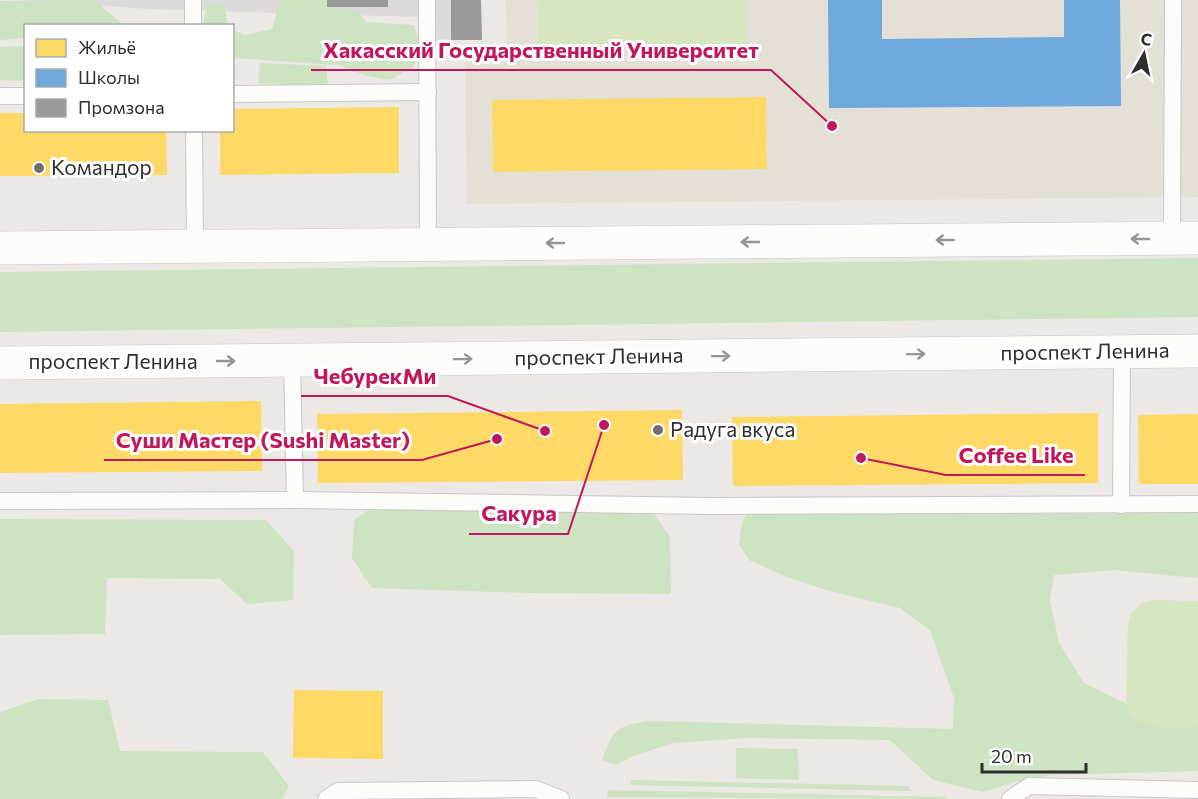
<svg xmlns="http://www.w3.org/2000/svg" width="1198" height="799" viewBox="0 0 1198 799" font-family="Commissioner,sans-serif">
<style>
.industrial{fill:#dcdadb}
.education{fill:#e4e0d5}
.green{fill:#cee3c1}
.pitch{fill:#d7e6c0}
.homes{fill:#ffd966}
.schools{fill:#6fa8dc}
.industry{fill:#999}
.lines{fill:none;stroke-linecap:round;stroke-linejoin:round}
.service-casing{stroke:#c8c6c7;stroke-width:18}
.minor-casing{stroke:#c8c6c7;stroke-width:34}
.service{stroke:#fcfcfb;stroke-width:16}
.minor{stroke:#fcfcfb;stroke-width:33}
.oneway{stroke:#959594}
.poi-dot{fill:#706f6e;stroke:#fff;stroke-width:2}
.labels{text-anchor:middle;stroke-width:6;stroke-linejoin:round;paint-order:stroke}
.poi-label{font-size:21px;fill:#2e2e2e;stroke:#fff;text-anchor:start}
.street-label{font-size:21px;fill:#2e2e2e;stroke:#fff}
.leader{fill:none;stroke:#c2185b;stroke-width:2}
.callout-dot{fill:#c2185b;stroke:#fff;stroke-width:2}
.callout-label{font-size:22px;text-anchor:middle;font-weight:bold;fill:#c2185b;stroke:#fff;stroke-width:6;stroke-linejoin:round;paint-order:stroke}
</style>
<rect width="100%" height="100%" fill="#ebe8e5"/>
<polygon class="industrial" points="20,0 481,0 482,40 425,39 420,17 147,9"/>
<polygon class="education" points="506,0 1198,0 1198,197 467,204 465,55 507,54"/>
<g class="green">
<polygon points="94,0 121,23 117,26 26,26 25,38 0,40 0,1"/>
<polygon points="280,0 327,0 327,7 358,11 366,22 414,25 420,45 414,66 390,80 367,76 339,65 233,58 232,30 245,35 272,29"/>
<polygon points="224,4 228,25 203,25 207,5"/>
<polygon points="25,46 25,81 0,80 0,47"/>
<polygon points="260,63 326,66 328,86 258,83"/>
<polygon points="1198,258 1198,317 0,332 0,272"/>
<polygon points="369,510 652,511 670,537 671,594 529,593 372,588 352,558 354,520"/>
<path d="M778,510L1050,514L1198,513V578L1114,570L1054,575L1050,600L1059,643L1084,683L1127,704L1198,727V771L1051,775L1016,782L983,792L933,780L890,740L747,738L673,743L631,757L616,765L602,760C613,729 617,725 651,721L953,729L954,698L930,630L900,608L833,592L789,578L749,560L739,544L742,522L748,513Z"/>
<polygon points="0,519 266,520 294,551 293,600 247,604 220,579 107,578 105,634 0,635"/>
<polygon points="38,699 108,700 120,751 263,752 289,786 282,799 0,799 0,712"/>
<polygon points="736,748 798,749 799,780 736,778"/>
<polygon points="630,780 909,786 911,791 631,785"/>
<polygon points="608,790 946,797 948,799 607,797"/>
</g>
<g class="pitch">
<polygon points="537,0 747,0 748,45 538,51"/>
<path d="M1154,600L1198,601V727C1171,726 1132,735 1126,700L1128,625C1131,610 1138,602 1154,600Z"/>
</g>
<g class="homes">
<polygon points="766,97 767,169 493,172 492,100"/>
<polygon points="399,107 399,173 220,175 220,130 232,130 232,109"/>
<polygon points="0,113 26,113 26,130 166,130 167,175 0,176"/>
<polygon points="261,401 262,471 0,473 0,404"/>
<polygon points="682,410 683,480 318,483 317,414"/>
<polygon points="1098,413 1098,483 733,486 732,417"/>
<polygon points="1198,414 1198,484 1139,484 1138,415"/>
<polygon points="294,690 383,691 383,759 293,758"/>
</g>
<polygon class="schools" points="828,0 882,0 882,39 1064,37 1064,0 1120,0 1121,106 829,108"/>
<g class="industry">
<rect x="327" y="0" width="61" height="7"/>
<polygon points="451,0 481,0 482,40 451,40"/>
</g>
<g class="lines">
<g class="service-casing">
<g id="service">
<polyline points="193,0 193,26"/>
<polyline points="427,0 428,244"/>
<polyline points="232,94 428,92"/>
<polyline points="0,96 26,96"/>
<polyline points="194,130 195,246"/>
<polyline points="1172,239 1173,0"/>
<polyline points="292,361 295,500"/>
<polyline points="0,501 295,500 711,506 1198,504"/>
<polyline points="1121,505 1122,352"/>
<polyline points="326,799 338,791 536,789 561,799"/>
<polyline points="1010,799 1029,786 1198,790"/>
</g>
</g>
<g class="minor-casing">
<g id="minor">
<polyline points="0,248 1198,238"/>
<polyline points="0,363 1198,351"/>
</g>
</g>
<use href="#service" class="service"/>
<use href="#minor" class="minor"/>
</g>
<defs><path id="oneway-shaft" d="M-6 0H5M1.5-3L5.5 0L1.5 3" fill="none" stroke-width="1.6" stroke-linecap="round" stroke-linejoin="round" transform="scale(1.5)"/></defs>
<g class="oneway">
<use href="#oneway-shaft" transform="translate(1140 239) rotate(180)"/>
<use href="#oneway-shaft" transform="translate(945 240) rotate(180)"/>
<use href="#oneway-shaft" transform="translate(750 242) rotate(180)"/>
<use href="#oneway-shaft" transform="translate(555 243) rotate(180)"/>
<use href="#oneway-shaft" transform="translate(916 354) rotate(-1)"/>
<use href="#oneway-shaft" transform="translate(721 356) rotate(-1)"/>
<use href="#oneway-shaft" transform="translate(463 359) rotate(-1)"/>
<use href="#oneway-shaft" transform="translate(226 361)"/>
</g>
<g class="poi-dot">
<circle cx="39" cy="168" r="6"/>
<circle cx="658" cy="430" r="6"/>
</g>
<g class="labels">
<g class="poi-label">
<text x="51" y="175">Командор</text>
<text x="670" y="437">Радуга вкуса</text>
</g>
<g class="street-label">
<text transform="translate(1085 352) rotate(-1)" y="7">проспект Ленина</text>
<text transform="translate(599 357) rotate(-1)" y="7">проспект Ленина</text>
<text x="113" y="369">проспект Ленина</text>
</g>
</g>
<path class="leader" d="M832 126L771 70H311M545 431L448 396H301M497 439L422 460H104M861 458L946 475H1085M604 425L568 534H469"/>
<g class="callout-dot">
<circle cx="832" cy="126" r="6"/>
<circle cx="545" cy="431" r="6"/>
<circle cx="497" cy="439" r="6"/>
<circle cx="861" cy="458" r="6"/>
<circle cx="604" cy="425" r="6"/>
</g>
<g class="callout-label">
<text x="541" y="58">Хакасский Государственный Университет</text>
<text x="375" y="384">ЧебурекМи</text>
<text x="263" y="448">Суши Мастер (Sushi Master)</text>
<text x="1016" y="463">Coffee Like</text>
<text x="519" y="521">Сакура</text>
</g>
<rect x="24" y="24" width="210" height="108" fill="#ffffff" stroke="#ababab" stroke-width="1.5"/>
<rect x="36" y="39" width="30" height="18" fill="#ffd966" stroke="#ababab" stroke-width="1.5"/>
<text x="78" y="54" font-size="18" fill="#2e2e2e">Жильё</text>
<rect x="36" y="69" width="30" height="18" fill="#6fa8dc" stroke="#ababab" stroke-width="1.5"/>
<text x="78" y="84" font-size="18" fill="#2e2e2e">Школы</text>
<rect x="36" y="99" width="30" height="18" fill="#999999" stroke="#ababab" stroke-width="1.5"/>
<text x="78" y="114" font-size="18" fill="#2e2e2e">Промзона</text>
<g transform="translate(1144 54) rotate(9)" stroke="#ffffff" stroke-width="4.5" paint-order="stroke">
<path d="M0-4.5L10 22L0 15L-10 22Z" fill="#2e2e2e"/>
<text y="-9" font-size="16" font-weight="bold" text-anchor="middle" fill="#2e2e2e">С</text>
</g>
<path d="M982 763v9h104v-9" fill="none" stroke="#2e2e2e" stroke-width="3"/>
<text x="991" y="763" font-size="18" fill="#2e2e2e" stroke="#ffffff" stroke-width="4.5" paint-order="stroke">20 m</text>
</svg>
